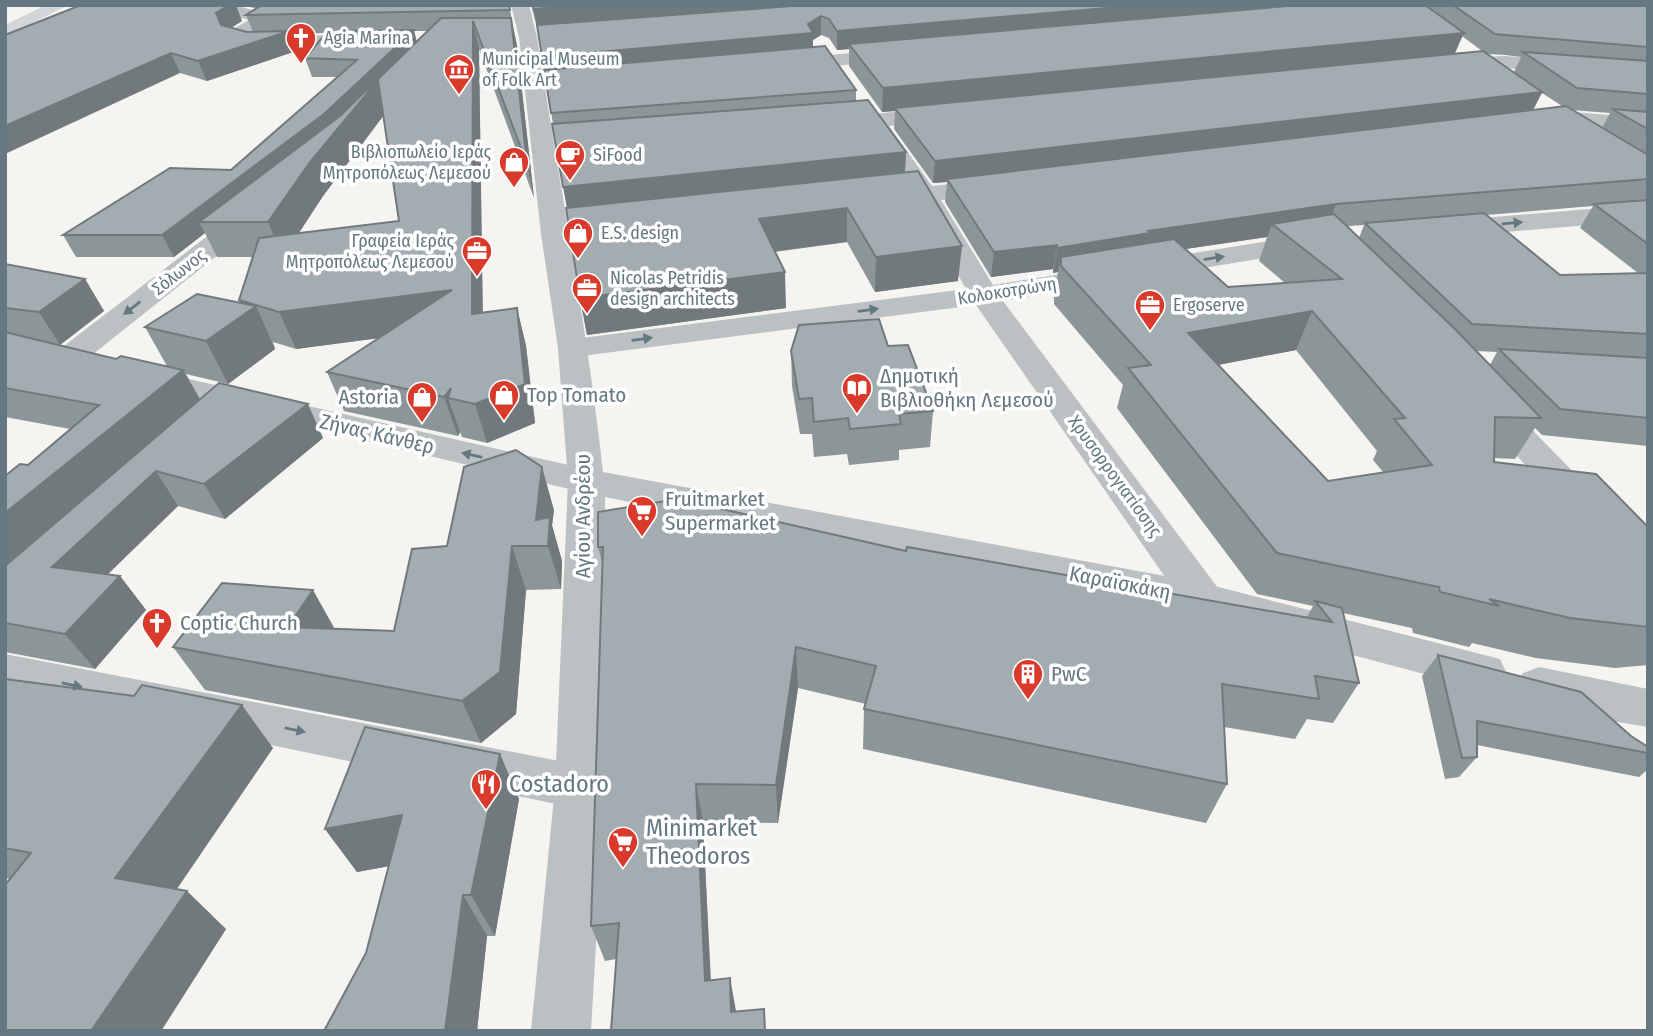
<svg xmlns="http://www.w3.org/2000/svg" width="1653" height="1036" viewBox="0 0 1653 1036" font-family="'Fira Sans Condensed',sans-serif">
<style>
.lines{fill:none;stroke-linecap:round;stroke-linejoin:round}
.minor{fill:#bbc1c3;fill-rule:evenodd}
.tertiary{fill:#bbc1c3;fill-rule:evenodd}
.primary{fill:#d1d6d9;fill-rule:evenodd}
.wall{fill:#8c9598;fill-rule:evenodd}
.shaded-wall{fill:#72797c}
.building{fill:#a3adb1;stroke:#72797c;stroke-width:2;fill-rule:evenodd}
.oneway{fill:#657881}
.labels{text-anchor:middle;stroke-width:7;stroke-linejoin:round;paint-order:stroke}
.far-poi-label{font-size:18px;fill:#657881;stroke:#fff;text-anchor:start}
.far-street-label{font-size:18px;fill:#657881;stroke:#fff}
.poi-label{font-size:21px;fill:#657881;stroke:#fff;text-anchor:start}
.street-label{font-size:21px;fill:#657881;stroke:#fff}
.near-poi-label{font-size:24px;fill:#657881;stroke:#fff;text-anchor:start}
</style>
<rect width="100%" height="100%" fill="#f5f4f1"/>
<g class="lines">
<g class="minor">
<polygon points="206,5 234,5 263,13 269,22 246,35 256,37 372,34 381,40 372,46 255,49 230,42 226,33 249,20 208,9"/>
<polygon points="900,49 907,51 910,55 907,59 782,71 772,65 782,59"/>
<polygon points="1506,56 1648,68 1648,80 1506,68 1447,70 1437,64 1447,58"/>
<polygon points="945,107 956,114 953,119 889,126 932,186 997,179 1006,181 1009,186 1006,191 997,193 941,200 993,285 1313,234 1323,236 1327,242 1323,248 1313,250 1003,301 1218,588 1224,599 1218,610 1203,615 1188,610 976,305 574,357 563,355 558,348 563,341 574,339 966,289 917,202 880,207 871,204 867,199 871,194 909,188 868,128 831,132 820,125 831,118"/>
<polygon points="1559,111 1648,118 1648,132 1559,125 1537,128 1526,121 1529,116"/>
<polygon points="1648,204 1648,220 1447,237 1438,235 1434,229 1438,223 1447,221"/>
<polygon points="253,206 262,208 266,214 262,220 78,366 67,369 56,366 51,359 56,352 244,208"/>
<polygon points="145,369 586,469 599,472 604,481 599,490 586,493 133,386 129,379 133,372"/>
<polygon points="1490,396 1502,399 1648,548 1648,589 1634,585 1478,413 1473,406 1478,399"/>
<polygon points="5,654 580,765 598,771 605,787 598,803 580,809 5,690"/>
</g>
<g class="tertiary">
<path d="M511,5H529L537,37C559,182 587,326 603,472L1203,583L1500,659L1506,672L1500,685L1484,690L1203,615L605,497V787L591,1031H531L555,787L568,481L558,348L541,234L519,37Z"/>
<polygon points="1539,667 1648,689 1648,727 1582,716 1523,699 1516,686 1523,673"/>
</g>
<polygon class="primary" points="46,5 68,5 5,37 5,25"/>
</g>
<g class="wall">
<path d="M245,5H509L517,46L534,198L479,49L483,313L517,308L526,346L535,423L487,443L462,437L460,432L458,436L344,411L327,372L379,338L296,349L273,342L275,349L228,384L186,374L200,399L323,438L225,519L178,506L108,574L120,576L146,610L95,669L5,652V476L28,465L70,429L5,417V264L85,279L104,311L60,345L116,359L167,366L145,327L240,303L239,300L252,257H217L205,233L174,257H76L63,235L231,170L337,77H312L305,58L326,33L290,34L296,51L207,81L180,73L5,35L242,21L231,28L247,32H253L246,15L257,9ZM414,31H428L417,42ZM383,116L399,221L299,233L323,196Z"/>
<path d="M531,5H1648V446L1542,435L1535,428L1515,459L1494,458V462L1648,527V665L1615,668L1536,658L1472,643L1469,647L1413,633L1412,628L1343,613L1359,683L1333,723L1307,719L1295,739L1224,727L1227,784L1206,823L863,749L864,709L866,704L798,688L778,823L703,822L711,980L736,1011L767,1031L616,959L605,961L591,926L603,567L598,547L906,551L1307,617L1313,606L1257,594L1117,408L1123,385L1054,304V295L1058,272L1053,273V269L991,277L945,202L947,182L933,183L894,129L895,111L882,112L849,66V49L837,50L829,38L821,35L813,40V47L856,90V101L906,152L905,173L958,281L875,292L847,242L775,252L786,308L587,335L580,298L567,208L537,28ZM1462,36L1482,51L1455,53ZM1487,54L1505,55L1521,57L1514,72ZM1542,93L1562,106L1533,110ZM1572,110L1610,113L1602,128ZM1593,206L1580,228L1638,273L1560,275L1486,215ZM1364,225L1359,238L1347,227L1350,226ZM1267,237L1259,261L1285,283L1228,287L1185,249ZM1296,350L1377,451L1373,460L1383,472L1328,481L1218,365ZM1476,351L1497,352L1490,365Z"/>
<polygon points="888,346 933,411 930,447 899,450 899,460 849,465 847,454 814,457 812,434 800,434 792,386 791,351"/>
<polygon points="554,510 552,526 562,561 561,589 526,590 516,714 481,743 205,690 173,647 335,629 394,631 447,546"/>
<polygon points="1438,655 1631,736 1648,747 1648,769 1639,777 1477,745 1477,757 1459,777 1445,779 1422,676"/>
<polygon points="5,679 273,748 177,889 226,929 161,1031 5,1031 10,879 5,878"/>
<polygon points="500,754 519,799 495,936 487,936 477,1031 324,1031 366,953 389,866 357,872 325,829"/>
</g>
<g class="shaded-wall">
<polygon points="229,5 236,5 242,21 224,32 216,13"/>
<polygon points="584,5 842,5 537,28 534,9"/>
<polygon points="1142,5 1355,5 849,44 849,49 837,50 837,31"/>
<polygon points="821,16 821,35 813,40 813,53 546,78 542,57 808,24"/>
<polygon points="511,18 517,46 534,198 527,164"/>
<polygon points="473,21 479,49 483,352 472,314"/>
<polygon points="414,30 418,48 387,111 323,196 283,257 268,222 199,222 205,233 174,257 162,235"/>
<polygon points="289,31 296,51 207,81 198,61"/>
<polygon points="1464,33 1454,55 895,108 895,111 882,112 883,88"/>
<polygon points="171,53 180,73 5,154 5,126"/>
<polygon points="1542,92 1532,112 947,179 947,182 933,183 935,161"/>
<polygon points="906,152 904,186 570,222 563,187"/>
<polygon points="1336,204 1327,228 1272,224 1267,237 1145,255 1061,257 1058,272 1053,273 1057,248 1148,231"/>
<polygon points="847,208 847,242 761,253 759,219"/>
<polygon points="1057,245 1053,269 991,277 994,252"/>
<polygon points="962,246 958,281 875,292 876,257"/>
<polygon points="785,272 786,308 587,335 580,298"/>
<polygon points="85,279 104,311 60,345 39,312"/>
<polygon points="452,290 463,327 296,349 279,312"/>
<polygon points="256,306 275,349 228,384 206,341"/>
<polygon points="517,308 526,346 535,423 487,443 475,404"/>
<polygon points="1312,311 1296,350 1176,373 1188,333"/>
<polygon points="183,370 202,403 5,572 5,513"/>
<polygon points="451,388 448,398 460,432 458,436 444,397"/>
<polygon points="308,404 323,438 225,519 204,484"/>
<polygon points="542,467 554,510 552,525 562,561 561,589 548,546 536,520"/>
<polygon points="156,471 178,506 80,601 52,567"/>
<polygon points="512,546 526,590 516,714 481,743 462,701"/>
<polygon points="120,576 146,610 95,669 65,634"/>
<polygon points="313,590 337,633 288,627"/>
<polygon points="796,647 798,688 778,823 776,785"/>
<polygon points="242,705 273,748 158,916 115,878"/>
<polygon points="500,754 519,799 495,936 471,895"/>
<polygon points="696,784 703,822 712,1013 705,981"/>
<polygon points="402,815 428,859 357,872 325,829"/>
<polygon points="187,891 226,929 161,1031 91,1031"/>
<polygon points="463,895 487,936 477,1031 445,1031"/>
<polygon points="730,978 736,1011 731,1012"/>
</g>
<g class="building">
<polygon points="81,5 229,5 216,13 221,25 247,32 289,31 198,61 171,53 5,126 5,35"/>
<polygon points="262,5 509,5 510,10 246,15"/>
<polygon points="533,5 584,5 534,9"/>
<polygon points="806,5 1142,5 837,31 829,19 821,16 808,24 813,33 542,57 537,25"/>
<polygon points="1300,5 1425,5 1464,33 883,88 849,44"/>
<polygon points="1453,5 1648,5 1648,47 1495,34"/>
<polygon points="441,18 511,18 527,164 473,21 472,314 517,308 525,384 475,404 448,398 451,388 444,397 327,372 452,290 279,312 239,300 259,238 399,221 378,80 310,162 268,222 199,222 340,116"/>
<polygon points="414,30 324,114 162,235 63,235 170,168 231,170 357,60 305,58 327,32"/>
<polygon points="825,46 856,90 551,113 544,70"/>
<polygon points="1483,51 1542,92 935,161 895,108"/>
<polygon points="1523,52 1648,61 1648,94 1577,88"/>
<polygon points="868,100 906,152 563,187 552,124"/>
<polygon points="1566,106 1648,155 1648,179 1336,204 1148,231 1150,233 1057,248 1057,245 994,252 947,179"/>
<polygon points="1612,109 1648,112 1648,129"/>
<polygon points="918,171 962,246 876,257 847,208 759,219 785,272 580,298 566,208"/>
<polygon points="1648,200 1648,244 1594,204"/>
<polygon points="1484,213 1560,275 1648,273 1648,334 1472,324 1365,223"/>
<path d="M1334,214L1456,330L1541,418L1495,417L1494,462L1596,474L1648,527V627L1570,618L1489,599L1499,606L1440,592L1439,587L1277,553L1128,368L1151,365L1061,266V257L1174,239L1228,287L1342,279L1272,224ZM1312,311L1405,418L1394,419L1432,465L1328,481L1188,333Z"/>
<polygon points="5,264 85,279 39,312 5,308"/>
<polygon points="197,294 256,306 206,341 145,327"/>
<polygon points="879,319 888,346 908,345 933,411 899,414 901,424 850,429 848,418 814,422 812,398 799,399 791,351 799,325"/>
<polygon points="5,332 116,359 121,356 183,370 5,513 5,476 20,464 28,465 99,405 5,388"/>
<polygon points="1499,349 1648,358 1648,418 1560,409"/>
<polygon points="219,383 308,404 204,484 156,471 52,567 120,576 65,634 5,623 5,566"/>
<polygon points="516,450 542,467 536,520 550,517 548,546 512,546 500,672 462,701 173,647 222,583 313,590 288,627 394,631 412,549 447,546 464,467"/>
<polygon points="678,499 906,551 907,547 1332,622 1315,601 1342,608 1359,683 1315,676 1319,699 1222,684 1227,784 864,709 876,666 796,647 776,785 696,784 705,981 730,978 731,1012 764,1009 765,1031 611,1031 619,923 591,926 603,547 598,547 598,512"/>
<polygon points="1438,655 1581,692 1631,736 1648,747 1648,753 1477,721 1477,757 1462,758"/>
<polygon points="5,679 134,696 142,685 242,705 115,878 187,891 91,1031 5,1031 5,885 31,853 5,848"/>
<polygon points="365,727 500,754 471,895 463,895 445,1031 324,1031 366,953 402,815 325,829"/>
</g>
<defs><path id="oneway-solid" d="M-6-.8H1V-3.2L6.5 0L1 3.2V.8H-6Z" transform="scale(1.75)"/></defs>
<g class="oneway">
<use href="#oneway-solid" transform="translate(1512 223) rotate(-5)"/>
<use href="#oneway-solid" transform="translate(1214 258) rotate(-9)"/>
<use href="#oneway-solid" transform="translate(132 308) rotate(142)"/>
<use href="#oneway-solid" transform="translate(868 310) rotate(-7)"/>
<use href="#oneway-solid" transform="translate(642 339) rotate(-7)"/>
<use href="#oneway-solid" transform="translate(472 455) rotate(-167)"/>
<use href="#oneway-solid" transform="translate(72 685) rotate(11)"/>
<use href="#oneway-solid" transform="translate(295 730) rotate(11)"/>
</g>
<defs>
<g id="church-pin" transform="scale(1.575)"><path d="M0 17L-7.5 6A9.5 9.5 0 1 1 7.5 6Z" fill="#da3a2c" stroke="#fff"/><path d="M-1.2-6h2.4v3.5h3.3v2.4h-3.3V6h-2.4V-.1h-3.3v-2.4h3.3Z" fill="#fff"/></g>
<g id="museum-pin" transform="scale(1.575)"><path d="M0 17L-7.5 6A9.5 9.5 0 1 1 7.5 6Z" fill="#da3a2c" stroke="#fff"/><path d="M0-6L6-3V-2H-6V-3ZM-5-1h2V3h-2ZM-1-1h2V3h-2ZM3-1h2V3H3ZM-6 4H6V6H-6Z" fill="#fff"/></g>
<g id="cafe-pin" transform="scale(1.575)"><path d="M0 17L-7.5 6A9.5 9.5 0 1 1 7.5 6Z" fill="#da3a2c" stroke="#fff"/><path d="M-5.5-4.5H6V0H3Q3 3.5 0 3.5H-2.5Q-5.5 3.5-5.5 0ZM3-3.2v2h1.7v-2ZM-6 4.5H4V6H-6Z" fill="#fff"/></g>
<g id="shop-pin" transform="scale(1.575)"><path d="M0 17L-7.5 6A9.5 9.5 0 1 1 7.5 6Z" fill="#da3a2c" stroke="#fff"/><path d="M-5-2.5h2.3a2.7 3.5 0 0 1 5.4 0H5L5.5 6h-11ZM-1.5-2.5h3a1.5 2.3 0 0 0-3 0Z" fill="#fff"/></g>
<g id="office-pin" transform="scale(1.575)"><path d="M0 17L-7.5 6A9.5 9.5 0 1 1 7.5 6Z" fill="#da3a2c" stroke="#fff"/><path d="M-6-3h4V-5.5h4V-3h4V5H-6ZM-1-4.5V-3h2v-1.5ZM-6 0V1H6V0Z" fill="#fff"/></g>
<g id="library-pin" transform="scale(1.575)"><path d="M0 17L-7.5 6A9.5 9.5 0 1 1 7.5 6Z" fill="#da3a2c" stroke="#fff"/><path d="M-6-4Q-3-5.5-.7-3.5V5Q-3 3-6 4ZM6-4Q3-5.5 .7-3.5V5Q3 3 6 4Z" fill="#fff"/></g>
<g id="supermarket-pin" transform="scale(1.575)"><path d="M0 17L-7.5 6A9.5 9.5 0 1 1 7.5 6Z" fill="#da3a2c" stroke="#fff"/><path d="M-6-5.5h2.5l.6 2H6L4.5 2H-2.5L-4.4-4H-6ZM-1.5 3.2a1.3 1.3 0 1 0 .1 0ZM3 3.2a1.3 1.3 0 1 0 .1 0Z" fill="#fff"/></g>
<g id="building-pin" transform="scale(1.575)"><path d="M0 17L-7.5 6A9.5 9.5 0 1 1 7.5 6Z" fill="#da3a2c" stroke="#fff"/><path d="M-4-6H4V6H1V3H-1V6H-4ZM-2.5-4.3h1.7v1.8h-1.7ZM.8-4.3h1.7v1.8H.8ZM-2.5-1h1.7V.8h-1.7ZM.8-1h1.7V.8H.8Z" fill="#fff"/></g>
<g id="restaurant-pin" transform="scale(1.575)"><path d="M0 17L-7.5 6A9.5 9.5 0 1 1 7.5 6Z" fill="#da3a2c" stroke="#fff"/><path d="M-5-6h1v4h1v-4h1v4h1v-4h1v5L-1.5 .5V6h-2V.5L-5-1ZM5-6V6H3V1.5H1.5Q1.5-4 5-6Z" fill="#fff"/></g>
</defs>
<g fill-rule="evenodd">
<use href="#church-pin" x="301" y="38"/>
<use href="#museum-pin" x="459" y="69"/>
<use href="#cafe-pin" x="570" y="155"/>
<use href="#shop-pin" x="514" y="162"/>
<use href="#shop-pin" x="578" y="233"/>
<use href="#office-pin" x="477" y="251"/>
<use href="#office-pin" x="587" y="288"/>
<use href="#office-pin" x="1150" y="305"/>
<use href="#library-pin" x="857" y="388"/>
<use href="#shop-pin" x="504" y="395"/>
<use href="#shop-pin" x="422" y="397"/>
<use href="#supermarket-pin" x="642" y="511"/>
<use href="#church-pin" x="157" y="623"/>
<use href="#building-pin" x="1028" y="674"/>
<use href="#restaurant-pin" x="486" y="784"/>
<use href="#supermarket-pin" x="623" y="842"/>
</g>
<g class="labels">
<g class="far-poi-label">
<text x="324" y="44">Agia Marina</text>
<text x="482" y="65">Municipal Museum<tspan x="482" dy="21">of Folk Art</tspan></text>
<text x="491" y="158" text-anchor="end">Βιβλιοπωλείο Ιεράς<tspan x="491" dy="21">Μητροπόλεως Λεμεσού</tspan></text>
<text x="593" y="161">SiFood</text>
<text x="601" y="239">E.S. design</text>
<text x="454" y="247" text-anchor="end">Γραφεία Ιεράς<tspan x="454" dy="21">Μητροπόλεως Λεμεσού</tspan></text>
<text x="610" y="284">Nicolas Petridis<tspan x="610" dy="21">design architects</tspan></text>
<text x="1173" y="311">Ergoserve</text>
</g>
<g class="far-street-label">
<text transform="translate(179 272) rotate(-38)" y="6">Σόλωνος</text>
<text transform="translate(1007 291) rotate(-9)" y="6">Κολοκοτρώνη</text>
<text transform="translate(1115 476) rotate(54)" y="6">Χρυσορρογιατίσσης</text>
</g>
<g class="poi-label">
<text x="880" y="383">Δημοτική<tspan x="880" dy="24">Βιβλιοθήκη Λεμεσού</tspan></text>
<text x="527" y="402">Top Tomato</text>
<text x="399" y="404" text-anchor="end">Astoria</text>
<text x="665" y="506">Fruitmarket<tspan x="665" dy="24">Supermarket</tspan></text>
<text x="180" y="630">Coptic Church</text>
<text x="1051" y="681">PwC</text>
</g>
<g class="street-label">
<text transform="translate(377 434) rotate(13)" y="7">Ζήνας Κάνθερ</text>
<text transform="translate(583 516) rotate(-90)" y="7">Αγίου Ανδρέου</text>
<text transform="translate(1120 583) rotate(11)" y="7">Καραϊσκάκη</text>
</g>
<g class="near-poi-label">
<text x="509" y="792">Costadoro</text>
<text x="646" y="836">Minimarket<tspan x="646" dy="28">Theodoros</tspan></text>
</g>
</g>
<rect width="1653" height="1036" fill="none" stroke="#657881" stroke-width="14"/>
</svg>
